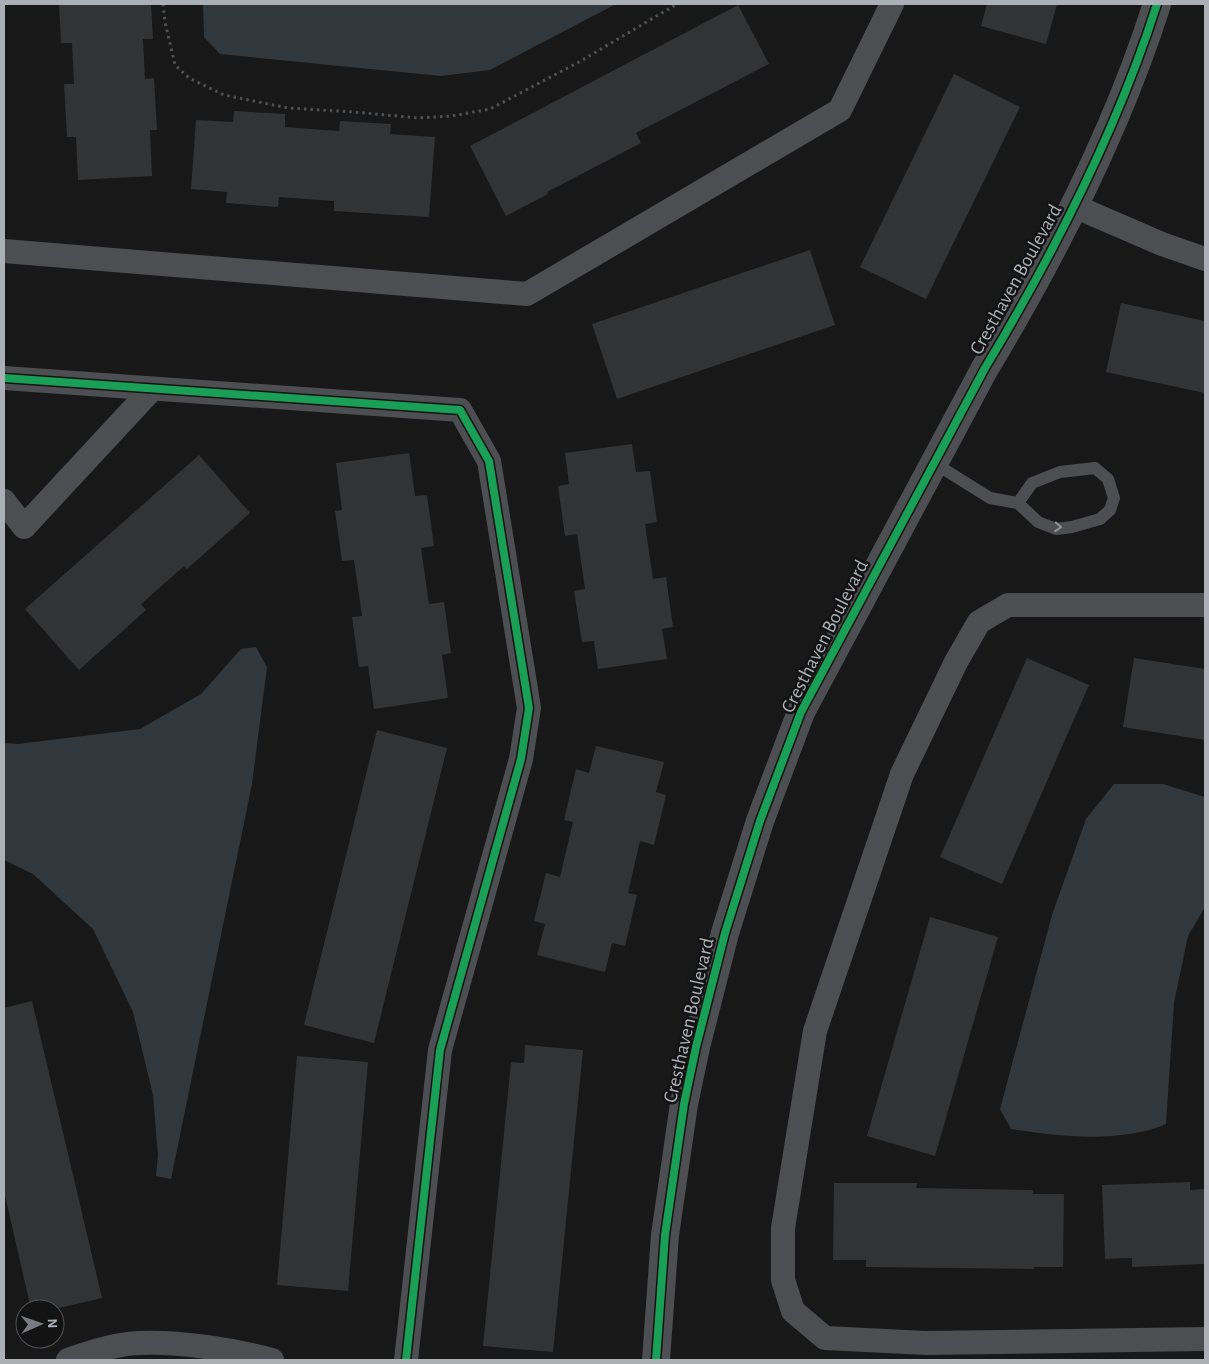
<svg xmlns="http://www.w3.org/2000/svg" width="1209" height="1364" viewBox="0 0 1209 1364" font-family="'Alegreya Sans',sans-serif">
<style>
.water{fill:#31383d}
.building{fill:#323334}
.lines{fill:none;stroke-linecap:round;stroke-linejoin:round}
.path{stroke:#4e5052;stroke-width:3;stroke-dasharray:2.5 4;stroke-linecap:butt}
.service{stroke:#4d4e51;stroke-width:12}
.minor{stroke:#4d4e51;stroke-width:24}
.tertiary{stroke:#4d4e51;stroke-width:28}
.cycleway-casing{stroke:#131314;stroke-width:11}
.cycleway{stroke:#1a9f57;stroke-width:8}
.oneway{stroke:#8f9398}
.labels{text-anchor:middle;stroke-width:5;stroke-linejoin:round;paint-order:stroke}
.street-label{font-size:20px;fill:#abb0b7;stroke:#131314}
</style>
<rect width="100%" height="100%" fill="#181819"/>
<g class="water">
<polygon points="203,4 616,4 490,70 441,76 220,54 204,37"/>
<polygon points="256,647 267,667 252,784 171,1179 156,1176 158,1155 153,1095 133,1012 93,929 33,874 4,860 4,743 18,744 140,729 201,694 241,649"/>
<path d="M1114,784H1163L1205,797V907L1188,936L1174,1003L1166,1124C1123,1143 1057,1137 1011,1129L1000,1109L1052,915L1086,819Z"/>
</g>
<g class="building">
<polygon points="59,4 151,4 153,39 143,39 145,79 154,78 157,130 150,130 152,176 78,180 76,137 67,137 64,84 74,84 72,43 61,43"/>
<polygon points="987,4 1057,4 1046,44 981,26"/>
<polygon points="738,5 769,64 636,133 641,143 547,192 548,194 506,216 470,146"/>
<polygon points="954,74 1020,107 926,299 860,267"/>
<polygon points="234,111 285,114 285,127 339,131 340,121 391,124 390,134 435,137 429,217 334,211 334,201 279,197 278,207 226,203 227,192 191,189 196,120 233,122"/>
<polygon points="810,250 835,325 617,399 592,324"/>
<polygon points="1121,303 1205,321 1205,393 1106,372"/>
<polygon points="632,444 636,472 650,471 657,522 645,524 653,579 666,577 673,627 662,629 667,659 598,669 594,641 582,642 574,591 585,589 577,534 565,536 558,486 569,484 565,453"/>
<polygon points="409,453 415,496 427,495 434,546 421,548 429,604 444,602 451,653 442,655 448,698 374,709 368,666 359,667 352,617 362,616 354,560 342,561 335,511 342,510 336,463"/>
<polygon points="199,455 250,513 187,569 184,566 141,604 146,610 79,670 25,609"/>
<polygon points="1027,658 1089,685 1002,884 940,857"/>
<polygon points="1134,658 1205,669 1205,740 1123,727"/>
<polygon points="377,730 447,748 374,1043 304,1025"/>
<polygon points="596,746 664,762 656,792 666,795 654,845 640,841 628,893 637,895 625,946 612,943 605,972 537,955 545,924 534,921 546,873 560,877 573,822 564,820 576,769 589,773"/>
<polygon points="930,917 998,937 935,1156 867,1136"/>
<polygon points="32,1001 102,1298 55,1309 31,1309 4,1191 4,1008"/>
<polygon points="525,1045 583,1050 553,1352 483,1346 511,1062 524,1063"/>
<polygon points="297,1056 368,1062 348,1291 277,1285"/>
<polygon points="1190,1182 1190,1190 1205,1189 1205,1264 1132,1267 1132,1258 1105,1259 1102,1185"/>
<polygon points="834,1183 917,1183 916,1188 1033,1190 1033,1194 1064,1194 1063,1267 1034,1267 1034,1269 866,1267 866,1260 833,1260"/>
</g>
<g class="lines">
<polyline class="path" points="163,4 165,22 175,65 189,78 224,95 288,108 354,112 418,118 452,116 490,109 579,62 677,4"/>
<polyline class="service" points="934,463 990,498 1018,503 1038,522 1056,529 1072,527 1100,519 1110,510 1114,498 1108,479 1095,468 1060,472 1032,483 1018,503"/>
<g class="minor">
<polyline points="1074,206 1162,244 1205,259"/>
<polyline points="4,251 527,294 840,110 892,4"/>
<polyline points="4,378 460,410 489,461 529,708 521,759 440,1050 406,1360"/>
<polyline points="4,501 24,527 152,389"/>
<polyline points="1205,605 1008,605 979,622 956,662 902,774 815,1031 783,1228 783,1280 793,1311 825,1338 926,1343 1205,1339"/>
<path d="M68,1360C90,1352 116,1344 139,1343C178,1341 235,1350 272,1360"/>
</g>
<path class="tertiary" d="M656,1360L665,1235L684,1104L696,1047L725,933L760,821L801,712L985,368C1053,255 1117,130 1157,4"/>
<g class="cycleway-casing">
<g id="cycleway">
<polyline points="4,378 460,410 489,461 529,708 521,759 440,1050 406,1360"/>
<path d="M656,1360L665,1235L684,1104L696,1047L725,933L760,821L801,712L985,368C1053,255 1117,130 1157,4"/>
</g>
</g>
<use href="#cycleway" class="cycleway"/>
</g>
<defs><path id="oneway-chevron" d="M-2-3.5L2.5 0L-2 3.5" fill="none" stroke-width="1.6" stroke-linecap="round" stroke-linejoin="round" transform="scale(1.25)"/></defs>
<use class="oneway" href="#oneway-chevron" transform="translate(1058 527) rotate(5)"/>
<g class="labels">
<g class="street-label">
<text transform="translate(1015 279) rotate(-61)" y="7">Cresthaven Boulevard</text>
<text transform="translate(824 636) rotate(-63)" y="7">Cresthaven Boulevard</text>
<text transform="translate(688 1020) rotate(-77)" y="7">Cresthaven Boulevard</text>
</g>
</g>
<rect width="1209" height="1364" fill="none" stroke="#abb0b7" stroke-width="10"/>
<g transform="translate(40 1324) rotate(88)"><circle r="24" fill="#131314" stroke="#505255"/>
<path d="M0-4L9 19L0 12L-9 19Z" fill="#787b80"/>
<text y="-8" font-size="14" font-weight="bold" text-anchor="middle" fill="#abb0b7">N</text>
</g>
</svg>
